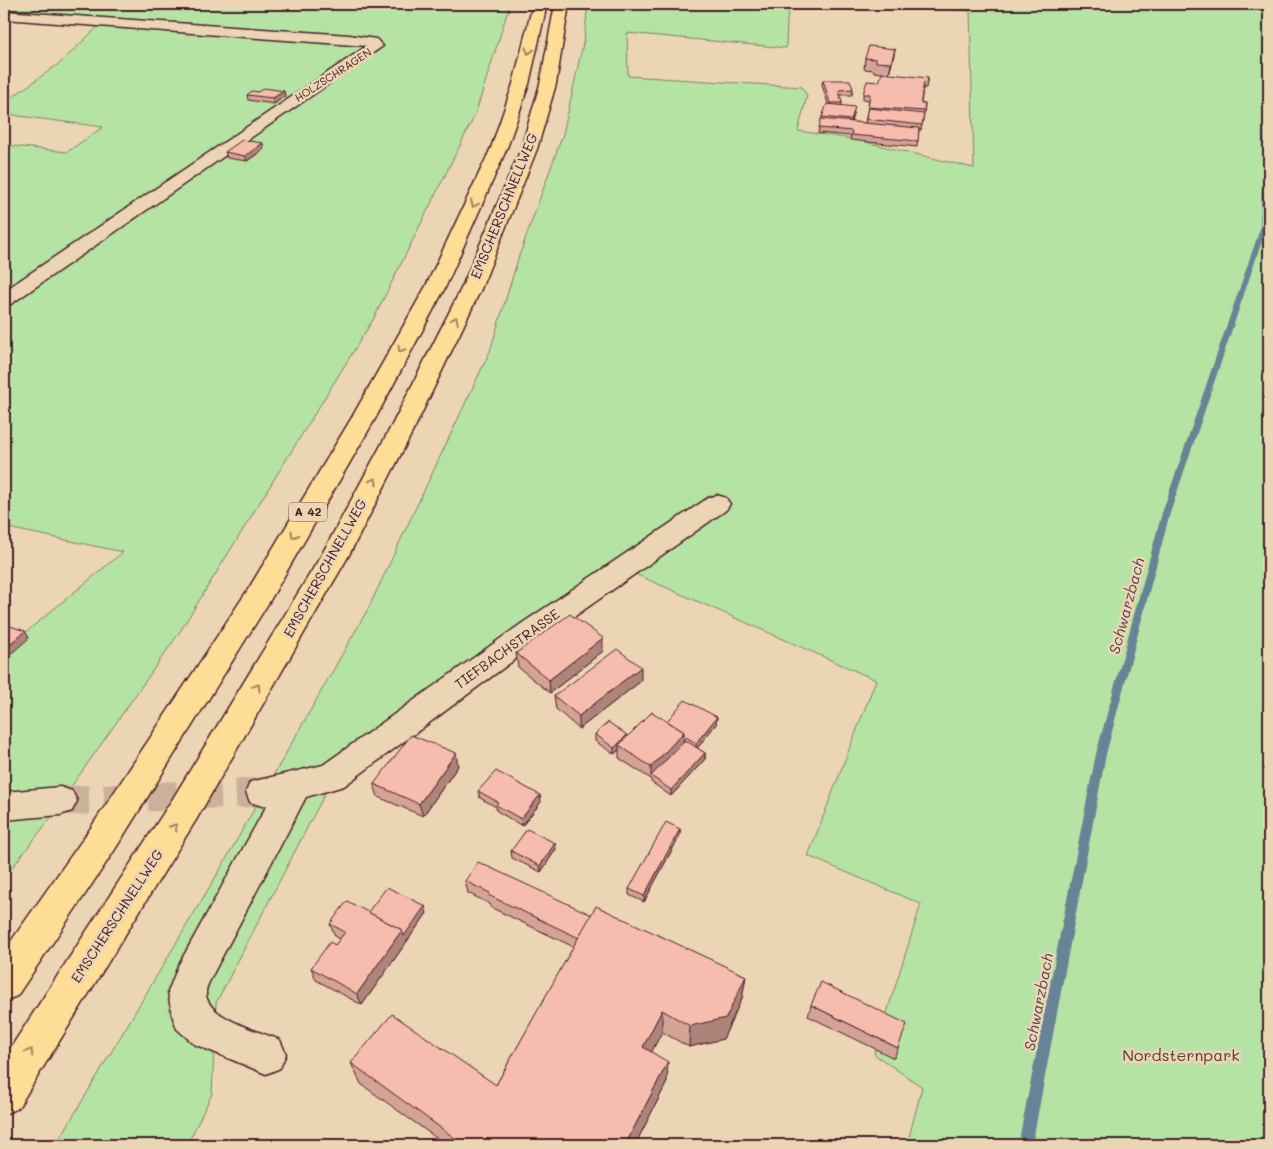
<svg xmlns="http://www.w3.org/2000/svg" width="1273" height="1149" viewBox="0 0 1273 1149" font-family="Mali,sans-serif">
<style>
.green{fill:#b4e3a3;stroke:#7f8167}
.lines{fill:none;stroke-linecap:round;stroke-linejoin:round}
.stream{fill:#688396;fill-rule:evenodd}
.minor-tunnel{stroke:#cbb199;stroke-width:29;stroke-dasharray:29 15;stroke-linecap:butt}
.minor-casing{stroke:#4a1f2b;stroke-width:3}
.highway-casing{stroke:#4a1f2b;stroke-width:3}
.minor{fill:#ebd5b4;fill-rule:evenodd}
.highway{fill:#fedd96;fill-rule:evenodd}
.wall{fill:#d4a396;stroke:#4a1f2b}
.shaded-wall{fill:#ac847a;stroke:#4a1f2b}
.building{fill:#f6bdae;stroke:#4a1f2b}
.oneway{stroke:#a47e60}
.labels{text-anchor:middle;stroke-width:5;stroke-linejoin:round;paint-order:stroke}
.far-street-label{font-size:11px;fill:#4a1f2b;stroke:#ebd5b4}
.shield{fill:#ebd5b4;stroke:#7a5654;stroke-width:1}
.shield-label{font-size:12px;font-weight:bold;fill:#4a1f2b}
.street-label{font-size:14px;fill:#4a1f2b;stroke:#ebd5b4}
.water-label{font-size:15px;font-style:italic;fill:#54404f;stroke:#ebd5b4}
.near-park-label{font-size:16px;fill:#5a3c3d;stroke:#ebd5b4}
</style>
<rect width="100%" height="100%" fill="#ebd5b4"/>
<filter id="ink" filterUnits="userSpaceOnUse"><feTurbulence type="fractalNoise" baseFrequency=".02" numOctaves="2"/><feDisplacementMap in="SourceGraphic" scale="10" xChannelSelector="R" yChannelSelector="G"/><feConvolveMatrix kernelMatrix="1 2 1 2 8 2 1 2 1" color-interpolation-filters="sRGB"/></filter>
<g filter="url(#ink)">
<g class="green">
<polygon points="4,4 510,4 475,115 374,318 179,633 64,797 4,803 4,650 123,552 4,527 4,145 67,152 103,127 4,114 4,103 60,63 105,20 4,12"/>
<polygon points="588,4 790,4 787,20 786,48 627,33 628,76 802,87 807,96 798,131 853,139 974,168 970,11 886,4 1269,4 1269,1145 907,1145 922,1087 874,1054 921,904 808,856 876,680 624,569 332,780 216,1003 212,1094 187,1145 56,1145 222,866 369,607 490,351 518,259 563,134 584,39"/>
<polygon points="31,806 60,806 4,878 4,809"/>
</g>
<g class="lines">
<polygon class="stream" points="1269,80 1269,140 1266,229 1170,513 1106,754 1032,1145 1018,1145 1096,754 1162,513 1260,229 1267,81"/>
<polyline class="minor-tunnel" points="60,801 262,792"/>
<g class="minor-casing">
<g id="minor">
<polygon points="4,11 349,35 376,39 383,46 11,304 4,306 4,291 367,46 4,19"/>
<path d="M717,495L726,498L730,504L726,510L541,640L344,786L306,797L213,974C211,979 206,986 206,992C204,1017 261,1032 280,1040L286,1054L280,1068L266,1074L194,1044L177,1029L172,1015L168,992L178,966L267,805L262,806L250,802L246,792L250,782L323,765L521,624L708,498Z"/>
<polygon points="60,787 72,791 77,801 72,811 60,815 4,820 4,792"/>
</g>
</g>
<g class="highway-casing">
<g id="highway">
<polygon points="533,4 547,4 529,84 507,148 446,286 375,419 269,602 114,851 17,996 4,1001 4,951 90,829 249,588 351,419 426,286 491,148 513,84"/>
<polygon points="555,4 569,4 556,84 537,149 481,289 416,425 349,555 196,820 18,1108 4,1114 4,1058 172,800 322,554 392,425 461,289 521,149 540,84"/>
</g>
</g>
<use href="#minor" class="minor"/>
<use href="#highway" class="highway"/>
</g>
<g class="wall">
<polygon points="895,49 893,59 889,74 874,72 874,70 864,69 865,58"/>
<polygon points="928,78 926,88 923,88 921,104 925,104 924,114 921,130 919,130 917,147 850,140 851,136 818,133 819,128 822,117 828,104 822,85 823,80 853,89 852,95 840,95 842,103 842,106 854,112 851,122 865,123 869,100 863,99 863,94"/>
<polygon points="258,92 285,96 274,104 248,100 247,95"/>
<polygon points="264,149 247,161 227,158 225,152"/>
<polygon points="603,651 550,693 518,667 516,653"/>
<polygon points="641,681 579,729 556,709 554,696"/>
<polygon points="717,717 716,724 697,748 705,753 705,759 671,796 651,782 651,779 619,758 619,750 614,754 595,741 595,734 627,737 667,721"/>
<polygon points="458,766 423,816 378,797 374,784"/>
<polygon points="478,791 541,802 522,826 497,811 496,807 480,798"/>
<polygon points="680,829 680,835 644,902 629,895 629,889"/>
<polygon points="556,849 541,872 512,858 511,851"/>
<polygon points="465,881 592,915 746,976 742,998 723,1039 689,1047 662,1032 651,1052 667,1082 635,1145 446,1145 361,1084 351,1063 496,1085 574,947 490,907 490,904 468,893"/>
<polygon points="427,913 362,1005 316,980 311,968 335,945 340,939 335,936 330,924"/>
<polygon points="811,1005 898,1048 894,1058 808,1016"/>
</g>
<g class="shaded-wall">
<polygon points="895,49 893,59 889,74 891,63"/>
<polygon points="284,91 285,96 274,104 273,98"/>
<polygon points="263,143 264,149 247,161 245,156"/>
<polygon points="25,631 29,638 4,660 4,649"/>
<polygon points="603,638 603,651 550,693 549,680"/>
<polygon points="641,667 641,681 579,729 579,716"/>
<polygon points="717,717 716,724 696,750 696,743"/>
<polygon points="684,732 683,745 651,776 651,767"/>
<polygon points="627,735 627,741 619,745 619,750 614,754 614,748"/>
<polygon points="456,753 458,766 423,816 419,804"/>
<polygon points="705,753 705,759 671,796 671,790"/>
<polygon points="540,795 541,802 522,826 521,819"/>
<polygon points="680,829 680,835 644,902 644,896"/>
<polygon points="555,843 556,849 541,872 540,866"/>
<polygon points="425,906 427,913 362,1005 357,994 402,930"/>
<polygon points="746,976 742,998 723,1039 689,1047 690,1026"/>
<polygon points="662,1010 662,1032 643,1068 643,1047"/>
<polygon points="668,1062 667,1082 635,1145 625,1145"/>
</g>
<g class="building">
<polygon points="869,46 895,49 891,63 876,62 876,59 865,58"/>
<polygon points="882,73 928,78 927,83 924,82 921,100 921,104 925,104 924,111 868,107 870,94 863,94 867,81 879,82"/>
<polygon points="823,80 850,80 853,89 839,90 842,103 830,103"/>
<polygon points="264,88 284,91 273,98 247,95 252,91 258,92"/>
<polygon points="827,104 855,107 851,120 822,117"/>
<polygon points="868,108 924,114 922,125 866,119"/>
<polygon points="821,119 919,128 918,141 851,135 852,131 819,128"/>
<polygon points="242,140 263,143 245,156 225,152"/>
<polygon points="570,614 603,638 549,680 516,653"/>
<polygon points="10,626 25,631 4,649 4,632"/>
<polygon points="617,649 641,667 579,716 554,696"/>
<polygon points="685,700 717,717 696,743 684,736 684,732 667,721"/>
<polygon points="652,712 684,732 651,767 619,745"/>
<polygon points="608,722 627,735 614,748 595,734"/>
<polygon points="411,735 456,753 419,804 374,784"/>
<polygon points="685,740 705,753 671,790 651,776"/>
<polygon points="496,771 540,795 521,819 496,805 498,802 478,791"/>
<polygon points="666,822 680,829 644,896 629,889"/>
<polygon points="527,829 555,843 540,866 511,851"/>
<polygon points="478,862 592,915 579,938 488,895 490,893 465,881"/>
<polygon points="387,887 425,906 404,936 402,930 368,912"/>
<polygon points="347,901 402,930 357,994 311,968 330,942 335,945 345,932 330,924"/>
<polygon points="596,906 746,976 726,1018 690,1026 662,1010 643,1047 668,1062 625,1145 462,1145 463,1144 351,1063 392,1014 496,1085"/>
<polygon points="821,982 907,1024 898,1048 811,1005"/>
</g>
<defs><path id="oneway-chevron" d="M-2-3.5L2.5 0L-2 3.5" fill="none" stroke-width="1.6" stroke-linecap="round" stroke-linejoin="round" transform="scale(1.25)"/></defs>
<g class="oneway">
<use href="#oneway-chevron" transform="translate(529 51) rotate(104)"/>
<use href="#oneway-chevron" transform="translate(474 204) rotate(115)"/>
<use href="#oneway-chevron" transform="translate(455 320) rotate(-64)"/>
<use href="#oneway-chevron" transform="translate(401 349) rotate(119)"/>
<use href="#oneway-chevron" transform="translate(374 481) rotate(-62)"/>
<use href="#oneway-chevron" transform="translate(294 535) rotate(120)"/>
<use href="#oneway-chevron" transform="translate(257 687) rotate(-59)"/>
<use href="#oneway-chevron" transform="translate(174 827) rotate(-57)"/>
<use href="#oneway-chevron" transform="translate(30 1052) rotate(-57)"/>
</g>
</g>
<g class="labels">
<g class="far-street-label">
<text transform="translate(333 75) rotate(-33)" y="4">HOLZSCHRAGEN</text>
</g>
<rect class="shield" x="289" y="502.5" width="38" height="19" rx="4"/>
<g class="shield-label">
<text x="308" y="516">A 42</text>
</g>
<g class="street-label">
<text transform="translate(504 206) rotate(-68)" y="5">EMSCHERSCHNELLWEG</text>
<text transform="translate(325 568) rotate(-61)" y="5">EMSCHERSCHNELLWEG</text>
<text transform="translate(507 649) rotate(-36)" y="5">TIEFBACHSTRASSE</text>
<text transform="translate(117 916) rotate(-57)" y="5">EMSCHERSCHNELLWEG</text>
</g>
<g class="water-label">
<text transform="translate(1127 606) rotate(-75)" y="5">Schwarzbach</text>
<text transform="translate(1039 1002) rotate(-79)" y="5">Schwarzbach</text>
</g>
<g class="near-park-label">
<text x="1181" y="1061">Nordsternpark</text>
</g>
</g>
<rect width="1273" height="1149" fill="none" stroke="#ebd5b4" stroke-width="20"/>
<rect x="10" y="10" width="1253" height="1129" fill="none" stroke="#4a1f2b" stroke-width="2" filter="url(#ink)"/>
</svg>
